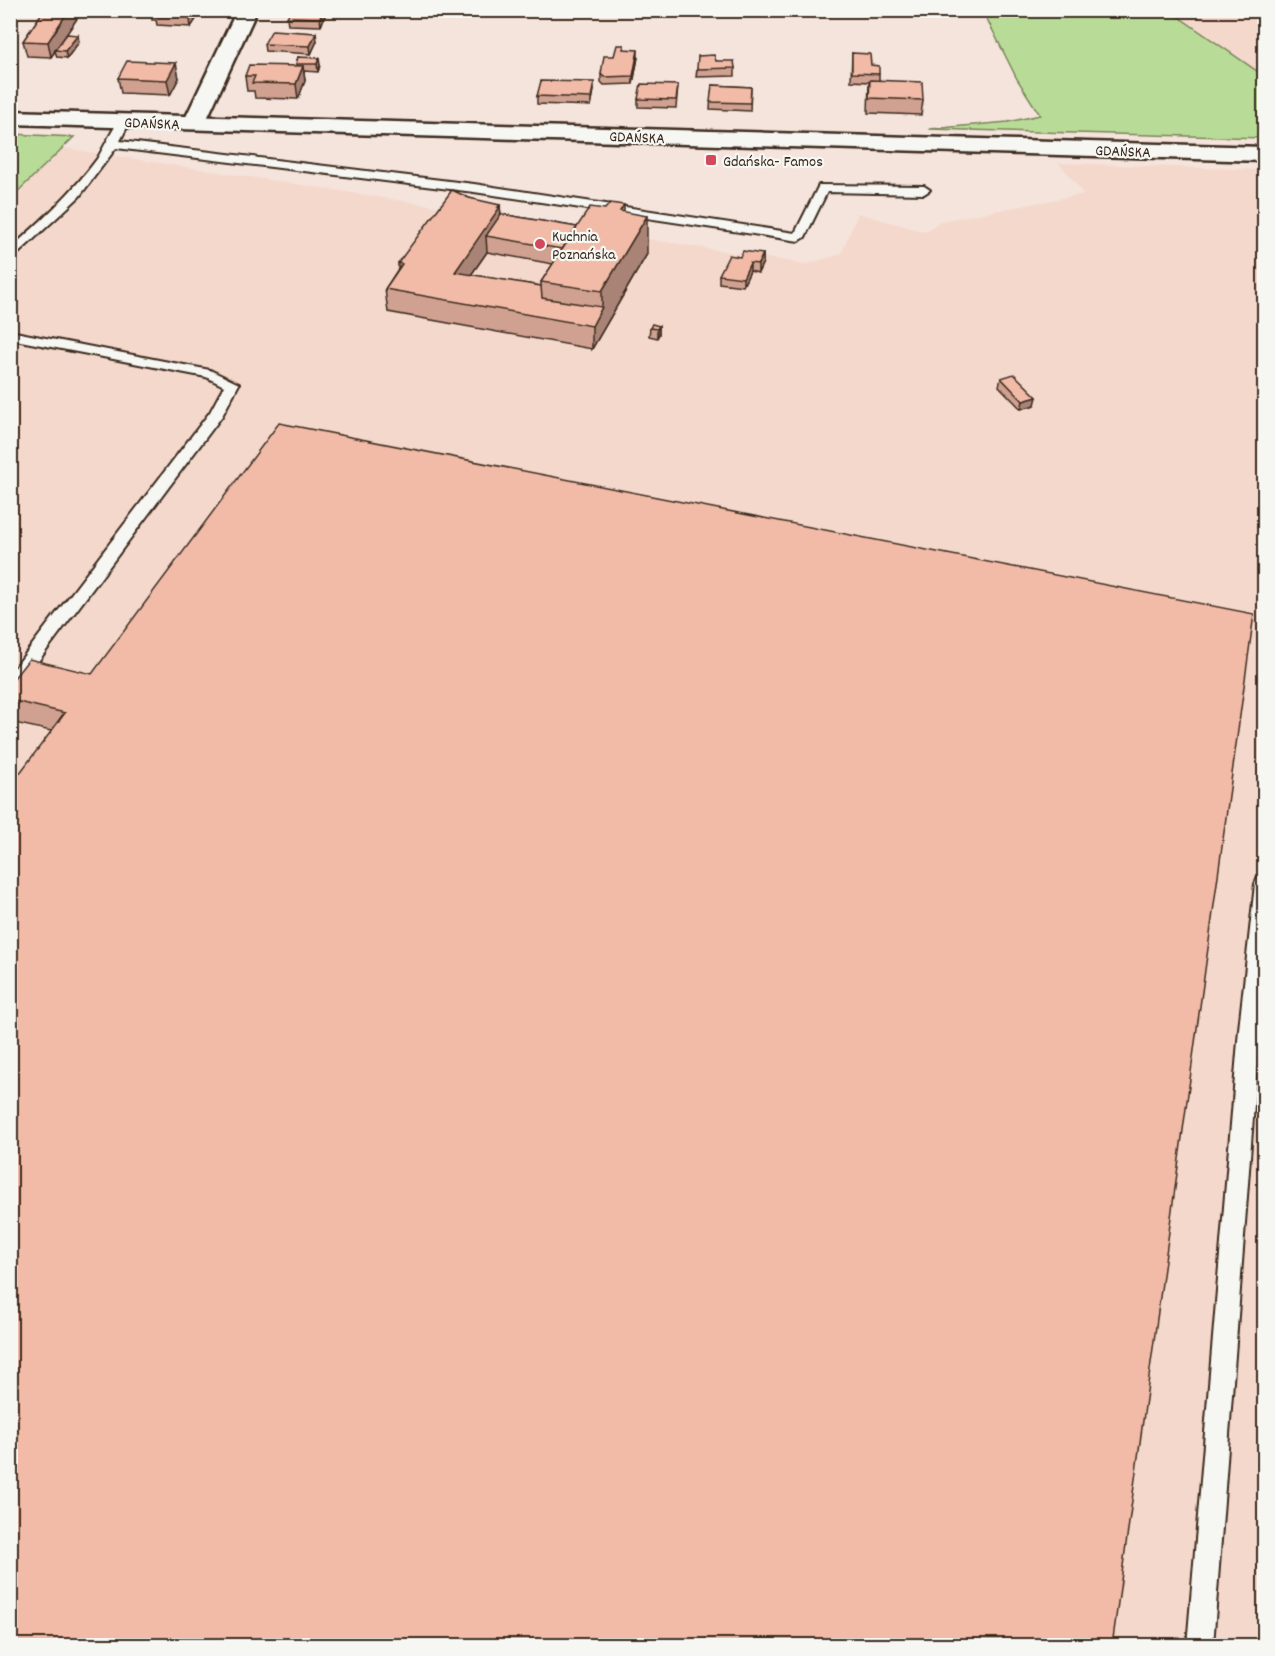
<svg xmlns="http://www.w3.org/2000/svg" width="1275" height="1656" viewBox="0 0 1275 1656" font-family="Dekko,sans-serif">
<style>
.built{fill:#f4d8cc}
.green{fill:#b8dc97;stroke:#7a835a;stroke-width:1.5}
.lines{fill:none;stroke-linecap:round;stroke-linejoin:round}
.service-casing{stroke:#3b2a1e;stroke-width:4}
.minor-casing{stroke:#3b2a1e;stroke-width:5}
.secondary-casing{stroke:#3b2a1e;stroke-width:5}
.service{fill:#f6f6f2;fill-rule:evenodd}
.minor{fill:#f6f6f2;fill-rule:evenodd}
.secondary{fill:#f6f6f2;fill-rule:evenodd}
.wall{fill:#d0a190;stroke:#3b2a1e;stroke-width:1.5;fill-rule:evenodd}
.shaded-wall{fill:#a98376;stroke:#3b2a1e;stroke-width:1.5}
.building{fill:#f2bba8;stroke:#3b2a1e;stroke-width:1.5}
.poi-dot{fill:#d1495b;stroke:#f6f6f2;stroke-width:2}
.labels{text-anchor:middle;stroke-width:4.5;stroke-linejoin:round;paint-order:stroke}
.far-street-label{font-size:16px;fill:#3b2a1e;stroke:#f6f6f2}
.far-poi-label{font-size:16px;fill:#3b2a1e;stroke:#f6f6f2;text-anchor:start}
</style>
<rect width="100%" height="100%" fill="#f5e4dc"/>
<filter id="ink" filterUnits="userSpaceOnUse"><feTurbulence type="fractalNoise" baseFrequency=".0167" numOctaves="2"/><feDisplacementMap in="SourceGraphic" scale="12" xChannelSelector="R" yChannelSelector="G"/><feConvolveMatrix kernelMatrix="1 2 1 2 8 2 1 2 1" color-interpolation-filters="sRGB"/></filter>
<g filter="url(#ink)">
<g class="built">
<polygon points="1170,11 1264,11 1264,76"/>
<polygon points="64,148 807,264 841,254 858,213 925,232 941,221 1084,194 1059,163 1264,170 1264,1645 11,1646 11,198"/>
</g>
<g class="green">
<polygon points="983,11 1170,11 1264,76 1264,138 929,129 1008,122 1040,115 1017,79"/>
<polygon points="11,134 74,137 11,198"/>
</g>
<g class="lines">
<g class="service-casing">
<g id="service">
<path d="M124,117L130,121L120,141L474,184L795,233L819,185L924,186L930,190L924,194L827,192L805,237L799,241L474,192L116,148L79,197L10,261V249C41,221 72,193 97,159C103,150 116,120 124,117Z"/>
<polygon points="10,331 210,370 239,384 222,416 16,691 10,693 10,674 210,412 224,386 206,377 10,339"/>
<polygon points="1264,877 1264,972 1213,1646 1187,1646 1239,1029 1255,884 1257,879"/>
</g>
</g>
<g class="minor-casing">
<polygon id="minor" points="237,10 257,10 205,123 202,128 186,128 183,123"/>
</g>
<g class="secondary-casing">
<polygon id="secondary" points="10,111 1264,147 1264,161 10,124"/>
</g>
<use href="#service" class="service"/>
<use href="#minor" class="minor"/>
<use href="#secondary" class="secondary"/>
</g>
<g class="wall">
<polygon points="44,10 77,10 78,17 64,37 79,42 67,58 57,57 55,51 51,57 27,56 23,41"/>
<polygon points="151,10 202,10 191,27 157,25 156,20 152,20"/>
<polygon points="327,10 321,26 288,25 287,17"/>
<polygon points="317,41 311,54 265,51 264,44"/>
<polygon points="624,45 624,49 638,57 633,84 604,85 601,82 601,74"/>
<polygon points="852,53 871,65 879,74 879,80 923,100 921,115 868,113 869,82 851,81"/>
<polygon points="298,57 320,65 318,72 304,71 305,81 298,99 255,98 254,91 247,91 245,76 296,66 296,64"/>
<polygon points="716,61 735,68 735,76 696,77 697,69"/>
<polygon points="118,78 179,78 170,95 121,93"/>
<polygon points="678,85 676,108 638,107 638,99"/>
<polygon points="712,85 751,87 750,111 710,109"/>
<polygon points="594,90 591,106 537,104 537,96"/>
<path d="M469,198L500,207L501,214L577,227L605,209L624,205V212L647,254L592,349L388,312L385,289L398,269V263ZM487,252L553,264L541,282V286L471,275Z"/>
<polygon points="763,254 763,262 758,273 750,271 743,286 719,283 719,275 740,257"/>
<polygon points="659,326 659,334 657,338 649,336 650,328"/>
<polygon points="1001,378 1035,405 1021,409 999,386"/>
<polygon points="92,674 51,731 10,722 10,683"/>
</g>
<g class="shaded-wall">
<polygon points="69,10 77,10 78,17 56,50 55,50 55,51 51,57 48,42"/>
<polygon points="190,10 202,10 191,27 189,12"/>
<polygon points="323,10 327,10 321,26 320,18"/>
<polygon points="316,33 317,41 311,54 310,46"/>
<polygon points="78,35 79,42 67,58 65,51"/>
<polygon points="638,50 638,57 633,84 633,76"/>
<polygon points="319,58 320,65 318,72 317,64"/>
<polygon points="176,63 179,78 170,95 167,80"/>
<polygon points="303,66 305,81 298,99 296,84"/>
<polygon points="594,82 594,90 591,106 591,98"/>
<polygon points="500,205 502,230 486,236 487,252 457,295 455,272"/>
<polygon points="647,216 647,254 592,349 592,326 602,307 602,291"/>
<polygon points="763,254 763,262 758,273 758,264"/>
<polygon points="750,263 750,271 743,286 743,278"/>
<polygon points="659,326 659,334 657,338 657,329"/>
<polygon points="1037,397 1035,405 1021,409 1023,401"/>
</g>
<g class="building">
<polygon points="44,10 69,10 48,42 23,41"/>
<polygon points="155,10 190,10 189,12"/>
<polygon points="291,10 323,10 320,18 287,17"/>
<polygon points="272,30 316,33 310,46 264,44"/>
<polygon points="67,34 78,35 65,51 55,50"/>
<polygon points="617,45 624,45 623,49 638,50 633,76 604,77 601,74 604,56 614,56"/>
<polygon points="852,53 870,54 871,65 879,66 879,74 852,73"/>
<polygon points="714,55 716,61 734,61 735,68 697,69 698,56"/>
<polygon points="298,57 319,58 317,64 296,64"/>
<polygon points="127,61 176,63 167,80 118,78"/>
<polygon points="249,65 303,66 296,84 252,83 255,76 245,76"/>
<polygon points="870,80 922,82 923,100 869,98"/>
<polygon points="541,81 594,82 591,98 537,96"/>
<polygon points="641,84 678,85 676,100 638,99"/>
<polygon points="712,85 751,87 750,103 710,102"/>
<polygon points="452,190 469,198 500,205 498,207 500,207 455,272 541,286 542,298 602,307 592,326 385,289 402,264 398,263"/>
<polygon points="610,203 624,205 620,211 647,216 602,291 541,282 590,207 605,209"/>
<polygon points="501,214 577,227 562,249 486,236"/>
<polygon points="743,251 763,254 758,264 750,263 743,278 719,275 729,255 740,257"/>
<polygon points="652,324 659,326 657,329 650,328"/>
<polygon points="1014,374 1037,397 1023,401 1001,378"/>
<polygon points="279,423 1254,614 1112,1646 10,1646 10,786 65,713 10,700 10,683 29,659 92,674"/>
</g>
</g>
<g class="poi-dot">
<rect x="705" y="154" width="12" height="12" rx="3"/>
<circle cx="540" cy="244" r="6"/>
</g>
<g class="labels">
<g class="far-street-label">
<text transform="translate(152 122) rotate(2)" y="6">GDAŃSKA</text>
<text transform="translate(637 136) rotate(2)" y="6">GDAŃSKA</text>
<text transform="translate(1123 150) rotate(2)" y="6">GDAŃSKA</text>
</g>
<g class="far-poi-label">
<text x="723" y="166">Gdańska- Famos</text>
<text x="552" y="241">Kuchnia<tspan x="552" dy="18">Poznańska</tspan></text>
</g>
</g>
<rect width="1275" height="1656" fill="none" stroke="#f6f6f2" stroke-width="36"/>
<rect x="18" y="18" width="1239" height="1620" fill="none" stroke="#3b2a1e" stroke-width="2" filter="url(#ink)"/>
</svg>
